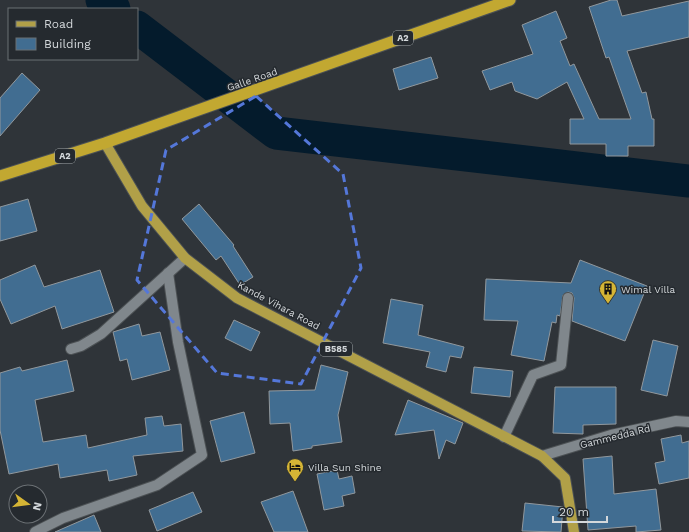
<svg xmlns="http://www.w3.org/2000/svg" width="689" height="532" viewBox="0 0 689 532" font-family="'Work Sans',sans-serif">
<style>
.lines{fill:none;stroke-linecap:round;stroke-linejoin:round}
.river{stroke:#041b2c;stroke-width:33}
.building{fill:#416d91;stroke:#91989d}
.minor-casing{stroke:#4c5154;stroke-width:12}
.primary-casing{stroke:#4c5154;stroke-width:12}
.trunk-casing{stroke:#4c5154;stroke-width:13}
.minor{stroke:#80878c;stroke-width:10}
.primary{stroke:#b1a048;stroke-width:10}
.trunk{stroke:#c2a831;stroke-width:11}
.marked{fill:none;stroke:#5477d9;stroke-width:3;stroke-dasharray:8 5;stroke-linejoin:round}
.labels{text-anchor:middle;stroke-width:3;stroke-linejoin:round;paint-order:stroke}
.shield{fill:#252a2f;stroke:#a0a4a7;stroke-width:1}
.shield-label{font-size:9px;font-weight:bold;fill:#d4d8db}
.street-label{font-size:10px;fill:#d4d8db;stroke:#252a2f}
.poi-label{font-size:10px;fill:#d4d8db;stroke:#252a2f;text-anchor:start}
</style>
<rect width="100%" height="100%" fill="#2f3439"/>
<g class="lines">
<g class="river">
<polyline points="102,0 114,9"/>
<polyline points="137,27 276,133 689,181"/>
</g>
</g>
<g class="building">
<polygon points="611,0 617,0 622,16 689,1 689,37 627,51 642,93 646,92 652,119 654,119 654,146 628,146 628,156 606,156 606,144 570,144 570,119 584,119 567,82 537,99 515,91 512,82 490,90 482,71 533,54 522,25 556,11 567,38 560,41 570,66 574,64 599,119 631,119 609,57 606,58 589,7"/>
<polygon points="431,57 438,78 399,90 393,69"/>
<polygon points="22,73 40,90 0,136 0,98"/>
<polygon points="28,199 37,231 0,241 0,207"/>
<polygon points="199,204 234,245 233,246 253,277 240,285 221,256 216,260 182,219"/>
<polygon points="580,260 647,286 625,341 572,321 574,298 572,293 568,292 563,295 560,316 557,315 556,323 552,322 544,361 511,355 518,321 484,320 486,279 571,283"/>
<polygon points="35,265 44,287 100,270 114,312 62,329 55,306 11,324 0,299 0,280"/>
<polygon points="391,299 423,305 418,335 464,347 461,358 450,356 446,372 426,367 430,352 383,343"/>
<polygon points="234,320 260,332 251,351 225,338"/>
<polygon points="139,324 142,336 160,332 170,370 132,380 127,359 120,361 113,332"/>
<polygon points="653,340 678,346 667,396 641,390"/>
<polygon points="67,360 74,391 35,400 43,442 86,435 88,448 147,435 145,418 162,416 164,426 181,424 183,451 133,456 137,475 109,481 107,470 60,478 58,464 9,474 0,430 0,373 20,367 22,371"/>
<polygon points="321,365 348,372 338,415 342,442 312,446 312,448 293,451 290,423 270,424 269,391 315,390"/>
<polygon points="474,367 513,371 510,397 471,393"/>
<polygon points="555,387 616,387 616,424 583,425 583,434 553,433"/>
<polygon points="408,400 463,423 455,444 446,440 439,459 434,430 395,435"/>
<polygon points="244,412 255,453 221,462 210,421"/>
<polygon points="681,435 682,443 689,441 689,478 659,484 655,463 665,461 661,439"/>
<polygon points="612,456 614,494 656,489 661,530 636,532 636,526 588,530 583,459"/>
<polygon points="337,470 339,479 352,476 355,493 342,496 344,506 324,510 317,474"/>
<polygon points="293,491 308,532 274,532 261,502"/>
<polygon points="193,492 202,512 157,531 149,510"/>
<polygon points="525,503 563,507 561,532 522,531"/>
<polygon points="94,515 101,532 55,532"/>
</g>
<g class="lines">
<g class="minor-casing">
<g id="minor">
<polyline points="71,349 81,346 101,334 185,258"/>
<polyline points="504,437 533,375 561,365 568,298"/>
<polyline points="542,456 611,435 676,421 689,422"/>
<polyline points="35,532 63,518 157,485 202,455 178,342 168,273"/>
</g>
</g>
<g class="primary-casing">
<polyline id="primary" points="105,143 142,206 185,258 237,298 542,456 565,478 574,532"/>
</g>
<g class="trunk-casing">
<polyline id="trunk" points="0,176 105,143 510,0"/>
</g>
<use href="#minor" class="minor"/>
<use href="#primary" class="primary"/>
<use href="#trunk" class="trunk"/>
</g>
<path class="marked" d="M256,96L343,174L361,268L301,384L217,373L137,280L166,150Z"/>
<defs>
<g id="building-pin" transform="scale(0.9)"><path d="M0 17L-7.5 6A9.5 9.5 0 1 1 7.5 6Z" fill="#d5b535" stroke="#252a2f"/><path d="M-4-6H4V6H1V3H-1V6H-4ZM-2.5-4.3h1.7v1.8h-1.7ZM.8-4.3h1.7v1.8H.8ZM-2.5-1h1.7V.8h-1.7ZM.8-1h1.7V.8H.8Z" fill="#111"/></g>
<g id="hotel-pin" transform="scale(0.9)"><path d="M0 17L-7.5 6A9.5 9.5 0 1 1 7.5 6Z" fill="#d5b535" stroke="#252a2f"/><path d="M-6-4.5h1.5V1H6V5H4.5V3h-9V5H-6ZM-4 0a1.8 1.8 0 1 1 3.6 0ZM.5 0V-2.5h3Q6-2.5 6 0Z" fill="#111"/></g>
</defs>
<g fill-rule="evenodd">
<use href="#building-pin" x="608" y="289"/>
<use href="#hotel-pin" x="295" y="467"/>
</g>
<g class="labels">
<g class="shield">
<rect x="393" y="31" width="20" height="14" rx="3"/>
<rect x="55" y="149" width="20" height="14" rx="3"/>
<rect x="320" y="342" width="32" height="14" rx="3"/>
</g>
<g class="shield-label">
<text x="403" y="41">A2</text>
<text x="65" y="159">A2</text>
<text x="336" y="352">B585</text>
</g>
<g class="street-label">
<text transform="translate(252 79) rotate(-19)" y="4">Galle Road</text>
<text transform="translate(279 305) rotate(28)" y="4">Kande Vihara Road</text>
<text transform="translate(615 436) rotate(-14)" y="4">Gammedda Rd</text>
</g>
<g class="poi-label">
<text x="621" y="293">Wimal Villa</text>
<text x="308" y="471">Villa Sun Shine</text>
</g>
</g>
<rect x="8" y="8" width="130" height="52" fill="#252a2f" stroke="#6b7074"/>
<rect x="16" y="21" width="20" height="6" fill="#b1a048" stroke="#6b7074"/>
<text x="44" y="28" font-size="12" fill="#d4d8db">Road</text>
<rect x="16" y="38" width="20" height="12" fill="#416d91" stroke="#6b7074"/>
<text x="44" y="48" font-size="12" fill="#d4d8db">Building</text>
<g transform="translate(28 504) rotate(104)"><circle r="19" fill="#252a2f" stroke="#6b7074"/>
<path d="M0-3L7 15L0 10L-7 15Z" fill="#d5b535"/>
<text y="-6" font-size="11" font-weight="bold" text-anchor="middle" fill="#d4d8db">N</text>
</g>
<path d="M553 516v6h54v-6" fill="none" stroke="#d4d8db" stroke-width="2"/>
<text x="559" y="516" font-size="12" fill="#d4d8db" stroke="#252a2f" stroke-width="3" paint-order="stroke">20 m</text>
</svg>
